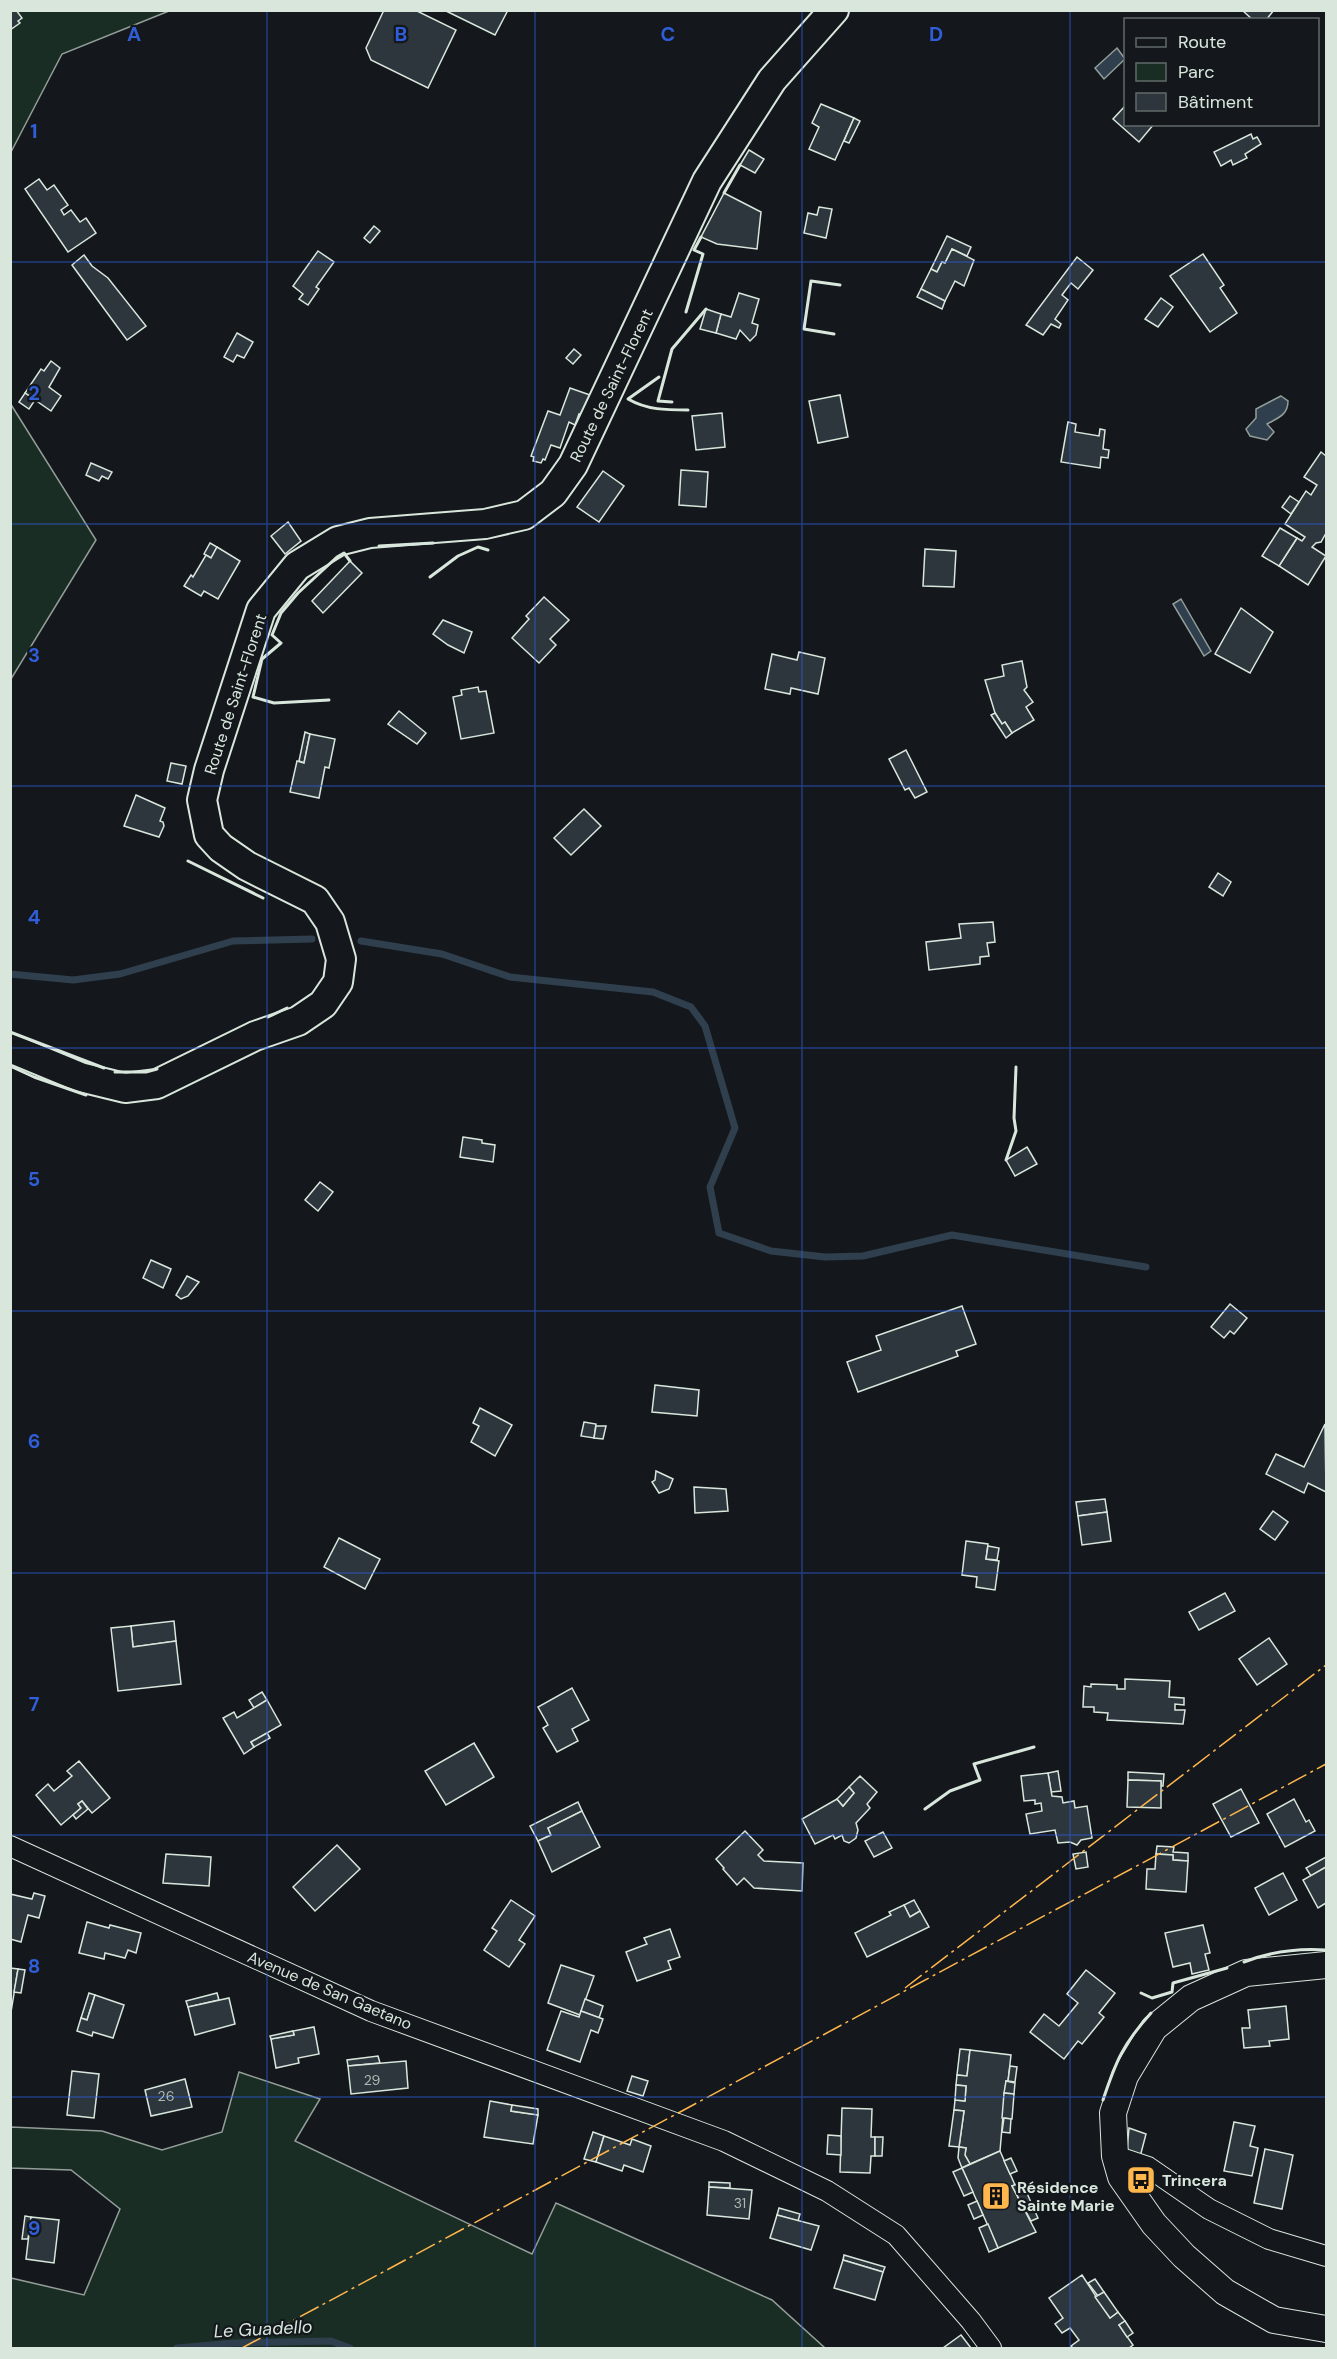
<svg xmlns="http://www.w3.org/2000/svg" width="1337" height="2359" viewBox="0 0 1337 2359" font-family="'DM Sans',sans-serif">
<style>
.green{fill:#1a2d24;stroke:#939e99;stroke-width:1.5}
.water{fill:#2f3f4d;stroke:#939e99;stroke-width:1.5}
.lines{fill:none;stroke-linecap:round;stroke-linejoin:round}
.stream{stroke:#2f3f4d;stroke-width:7}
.building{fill:#2c363c;stroke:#d8e6dc;stroke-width:1.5}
.minor-casing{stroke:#d8e6dc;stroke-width:22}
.tertiary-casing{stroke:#d8e6dc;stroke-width:28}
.secondary-casing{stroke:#d8e6dc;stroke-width:32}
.minor{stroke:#14181c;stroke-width:20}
.tertiary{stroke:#14181c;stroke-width:26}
.secondary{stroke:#14181c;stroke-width:28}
.wall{stroke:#d8e6dc;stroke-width:3}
.power{stroke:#ffb74d;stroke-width:1.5;stroke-dasharray:21 4.5 3 4.5;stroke-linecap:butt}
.grid{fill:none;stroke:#305dd8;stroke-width:1.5;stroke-opacity:0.55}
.labels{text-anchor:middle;stroke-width:4.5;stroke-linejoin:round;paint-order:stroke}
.number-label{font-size:14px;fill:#adbab4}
.street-label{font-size:16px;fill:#d8e6dc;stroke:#14181c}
.poi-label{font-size:16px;font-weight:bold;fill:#d8e6dc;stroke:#14181c;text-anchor:start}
.water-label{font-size:18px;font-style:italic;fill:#d8e6dc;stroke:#14181c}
.grid-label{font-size:20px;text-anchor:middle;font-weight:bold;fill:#305dd8;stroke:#14181c;stroke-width:4.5;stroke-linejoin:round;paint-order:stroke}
</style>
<rect width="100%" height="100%" fill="#14181c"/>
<g class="green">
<polygon points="11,11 169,11 62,54 11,152"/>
<polygon points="10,403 96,540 11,679 10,679"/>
<polygon points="239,2072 320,2099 295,2141 532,2254 556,2203 772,2300 825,2348 11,2348 11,2278 84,2295 120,2209 71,2170 11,2168 11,2127 102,2131 162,2150 222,2132"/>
</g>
<g class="water">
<polygon points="1117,48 1125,59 1104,79 1095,68"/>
<path d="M1281,396L1288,401C1288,415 1278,418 1267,424L1274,432L1267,440L1250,436L1246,429L1256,418V409Z"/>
<polygon points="1181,599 1211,651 1204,656 1173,604"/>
</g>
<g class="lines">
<g class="stream">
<polyline points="361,941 442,954 510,977 653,992 691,1007 705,1026 735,1128 710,1187 719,1233 771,1251 825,1257 863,1256 952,1235 1146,1267"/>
<polyline points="10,974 73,980 120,974 233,941 312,939"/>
<polyline points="177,2348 234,2343 331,2341 350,2348"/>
</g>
</g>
<g class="building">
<polygon points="10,10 16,10 22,18 18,21 20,23 10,30"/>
<polygon points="384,10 415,10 456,30 428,88 371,60 366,48"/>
<polygon points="444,10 508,10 495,35"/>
<polygon points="1242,10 1274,10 1266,20 1253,20"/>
<polygon points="821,104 854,118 835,160 809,149 819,127 812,123"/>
<polygon points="1126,105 1126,124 1154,124 1139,142 1113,119"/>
<polygon points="854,118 860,121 849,143 844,141"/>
<polygon points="1251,134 1253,139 1257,137 1261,144 1245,154 1247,158 1233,165 1231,160 1221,166 1214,152"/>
<polygon points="749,150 764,159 755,173 740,165"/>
<polygon points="39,179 47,190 54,185 68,205 61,210 64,215 71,210 80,222 86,218 96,233 68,252 25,189"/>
<polygon points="724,193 761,212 757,249 717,244 701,237"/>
<polygon points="819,207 832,209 826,238 804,233 808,213 817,215"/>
<polygon points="374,226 380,231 370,243 364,238"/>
<polygon points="947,236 971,247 967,256 952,249 945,263 942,262 937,272 931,269"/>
<polygon points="952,249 974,260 964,286 955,281 945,301 921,289 931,269 937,272 942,262 945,263"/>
<polygon points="318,251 334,262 316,287 319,289 308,305 299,299 303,294 293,286"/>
<polygon points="1203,254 1224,285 1220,288 1237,313 1210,332 1170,276"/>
<polygon points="84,255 92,266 108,278 146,326 127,340 72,265"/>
<polygon points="1077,257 1093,270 1078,289 1071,283 1062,295 1068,300 1055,319 1061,324 1059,328 1051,324 1043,335 1026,325"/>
<polygon points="921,289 945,301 942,309 917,297"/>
<polygon points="739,293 759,299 752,323 758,325 756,335 750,341 740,330 736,339 716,333 721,314 731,317"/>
<polygon points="1161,298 1173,307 1158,327 1145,319"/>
<polygon points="706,309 721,314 716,333 700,329"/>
<polygon points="237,333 253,342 244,358 237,355 233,362 224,357"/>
<polygon points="574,349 581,355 573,364 566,358"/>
<polygon points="51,361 60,368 49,387 61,396 51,411 25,393 41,369 44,371"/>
<polygon points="570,388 590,395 583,415 579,414 575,425 569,422 560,448 551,445 545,460 543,459 541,463 533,461 534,457 531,456 548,411 560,415"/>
<polygon points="25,393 35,400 29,409 19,402"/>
<polygon points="840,395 848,437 818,443 809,401"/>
<polygon points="722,413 725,447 696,450 692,416"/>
<polygon points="1068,422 1076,424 1075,432 1099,436 1100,429 1105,430 1103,449 1109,450 1108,458 1101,457 1100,468 1061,462"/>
<polygon points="1321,452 1326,456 1326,536 1325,535 1321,542 1316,543 1312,547 1326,556 1308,585 1279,566 1297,538 1302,541 1305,537 1285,524 1306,491 1311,495 1317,485 1304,477"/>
<polygon points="91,463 112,472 108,479 102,476 99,481 86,475"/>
<polygon points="681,470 708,472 706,507 679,505"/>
<polygon points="603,471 624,486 599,522 577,507"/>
<polygon points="1290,496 1299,502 1291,514 1282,507"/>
<polygon points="288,522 301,541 285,554 271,536"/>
<polygon points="1280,528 1297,538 1279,566 1262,556"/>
<polygon points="210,543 217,547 211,558 204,554"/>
<polygon points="217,547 240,561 218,599 204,591 201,596 184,586 191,575 193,577 206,555 211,558"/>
<polygon points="925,549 956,551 954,587 923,586"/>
<polygon points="350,561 362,573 323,613 312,601"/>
<polygon points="544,597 569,620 550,639 556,645 539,663 512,638 529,619 526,616"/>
<polygon points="1241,608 1273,632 1250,673 1215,654"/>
<polygon points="443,620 472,632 464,653 448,645 433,634"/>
<polygon points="799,652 825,658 818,694 791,688 790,694 765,689 772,654 797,660"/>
<polygon points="1022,661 1027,687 1024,690 1033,702 1026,707 1034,720 1012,733 1005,722 1002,724 995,713 985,680 1004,676 1002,665"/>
<polygon points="478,687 479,692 486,691 494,733 461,739 453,697 462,695 461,690"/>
<polygon points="399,711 426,733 417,744 388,724"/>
<polygon points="995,713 1002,724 1005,722 1012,733 1006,738 991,715"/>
<polygon points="305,732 310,734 304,763 299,761"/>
<polygon points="310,734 335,739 329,768 325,767 319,798 290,792 297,761 304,763"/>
<polygon points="906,750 927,792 915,798 909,788 905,790 889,759"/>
<polygon points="171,763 186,766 182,784 167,781"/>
<polygon points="136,795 165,808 160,821 163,822 164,826 159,837 124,826"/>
<polygon points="584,809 601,826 571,855 554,838"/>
<polygon points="1218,873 1231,882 1223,896 1209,887"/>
<polygon points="993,922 995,942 987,943 989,956 980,957 980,964 929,970 926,942 961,938 959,924"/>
<polygon points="463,1137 482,1140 482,1143 495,1145 493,1162 460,1157"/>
<polygon points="1027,1147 1037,1164 1015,1176 1006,1160"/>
<polygon points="320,1182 333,1192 318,1211 305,1200"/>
<polygon points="151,1260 171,1269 163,1288 143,1278"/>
<polygon points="187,1276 199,1282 188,1296 181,1299 176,1295"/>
<polygon points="1230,1304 1247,1318 1234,1334 1230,1331 1224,1338 1211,1327"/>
<polygon points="962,1306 976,1344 956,1351 958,1356 858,1392 847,1362 881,1350 876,1336"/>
<polygon points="655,1385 699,1390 697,1416 652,1412"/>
<polygon points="480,1408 512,1425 495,1456 471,1442 479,1426 473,1423"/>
<polygon points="584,1422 596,1424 594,1438 581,1436"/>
<polygon points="1325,1424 1326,1492 1308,1483 1304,1493 1266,1474 1276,1454 1304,1467"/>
<polygon points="596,1426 606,1426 603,1439 594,1438"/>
<polygon points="656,1471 673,1479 669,1489 659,1493 652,1482 655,1480"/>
<polygon points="694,1487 726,1489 728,1511 695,1513"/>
<polygon points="1105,1499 1107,1512 1078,1516 1076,1502"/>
<polygon points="1273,1511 1288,1522 1275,1540 1260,1529"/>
<polygon points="1107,1512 1111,1541 1082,1545 1078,1516"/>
<polygon points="339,1538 380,1559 365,1589 324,1567"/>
<polygon points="966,1541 988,1544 986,1559 999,1561 995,1590 976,1587 977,1577 962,1575"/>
<polygon points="988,1546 999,1548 997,1560 986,1559"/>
<polygon points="1225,1593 1235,1611 1199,1630 1189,1612"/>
<polygon points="174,1621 176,1641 133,1647 131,1626"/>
<polygon points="131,1626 133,1647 176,1641 181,1684 118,1691 111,1628"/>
<polygon points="1269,1638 1287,1664 1257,1685 1239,1659"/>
<polygon points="1125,1679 1170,1681 1169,1697 1184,1698 1184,1705 1175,1704 1175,1710 1185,1710 1183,1724 1107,1720 1108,1713 1094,1712 1094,1707 1083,1707 1084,1686 1091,1687 1091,1684 1117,1685 1117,1689 1125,1689"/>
<polygon points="572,1688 589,1720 572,1729 578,1741 557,1752 543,1728 548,1725 538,1707"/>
<polygon points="262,1692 267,1700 254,1708 249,1700"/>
<polygon points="267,1700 281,1725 251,1742 254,1747 244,1754 223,1718 234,1712 237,1718"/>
<polygon points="267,1733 270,1738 254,1747 251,1742"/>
<polygon points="474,1743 494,1777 446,1805 425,1771"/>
<polygon points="79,1761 110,1798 92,1813 82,1801 78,1804 81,1808 61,1825 36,1795 48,1784 54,1791 72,1776 67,1771"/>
<polygon points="1058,1771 1061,1791 1051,1792 1048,1773"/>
<polygon points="1128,1772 1164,1774 1163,1786 1161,1786 1161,1781 1128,1780"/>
<polygon points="1048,1773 1052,1796 1062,1797 1063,1803 1074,1801 1075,1808 1087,1806 1092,1838 1081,1840 1077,1845 1070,1842 1058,1843 1055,1830 1030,1834 1026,1814 1042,1811 1041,1803 1035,1804 1035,1800 1024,1801 1021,1776"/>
<polygon points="860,1776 877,1792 867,1804 870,1808 856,1823 858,1830 856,1838 849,1843 844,1841 842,1835 835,1839 833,1835 815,1844 802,1819 837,1799 843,1806 854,1793 849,1787"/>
<polygon points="1128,1780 1161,1781 1161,1808 1127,1807"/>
<polygon points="849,1787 854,1793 843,1806 837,1799"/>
<polygon points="1241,1789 1259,1823 1231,1837 1213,1804"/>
<polygon points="1294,1799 1306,1822 1309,1820 1315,1831 1285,1847 1267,1814"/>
<polygon points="82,1801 88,1809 76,1819 73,1815 81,1808 78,1804"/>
<polygon points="578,1802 582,1811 548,1828 551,1835 538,1841 530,1826"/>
<polygon points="582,1811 600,1847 552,1872 538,1841 551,1835 548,1828"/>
<polygon points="745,1831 763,1850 758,1855 764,1861 803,1863 802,1891 754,1888 744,1878 737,1885 723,1869 724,1868 716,1859"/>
<polygon points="883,1832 892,1848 874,1857 865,1841"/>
<polygon points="337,1845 360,1869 315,1911 293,1887"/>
<polygon points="1157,1846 1174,1847 1173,1852 1188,1853 1188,1861 1173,1860 1173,1855 1156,1854"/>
<polygon points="1086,1852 1088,1867 1076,1869 1073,1854"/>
<polygon points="166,1854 211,1857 209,1886 163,1883"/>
<polygon points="1156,1854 1173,1855 1173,1860 1188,1861 1186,1892 1146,1889 1147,1869 1155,1869"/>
<polygon points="1326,1857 1326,1867 1311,1876 1306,1868"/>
<polygon points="1326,1867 1326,1903 1318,1908 1303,1880"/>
<polygon points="1283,1873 1297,1900 1269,1915 1255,1888"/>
<polygon points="34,1893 45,1896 39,1918 28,1915 21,1942 10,1939 10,1894 32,1899"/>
<polygon points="511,1900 535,1916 519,1940 525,1944 509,1967 484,1950 497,1931 492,1928"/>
<polygon points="914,1900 920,1911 910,1917 904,1905"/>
<polygon points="904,1905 910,1917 920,1911 929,1927 867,1957 855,1933 891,1915 889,1912"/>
<polygon points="87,1922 109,1928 110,1925 141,1933 136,1953 128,1950 125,1958 105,1953 104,1959 79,1953"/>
<polygon points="1203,1925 1210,1953 1205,1954 1209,1970 1192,1974 1190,1963 1173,1967 1165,1933"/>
<polygon points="670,1929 680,1957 668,1961 671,1969 637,1981 626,1952 647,1944 644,1938"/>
<polygon points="561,1965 594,1976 580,2015 548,2003"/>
<polygon points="10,1968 18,1969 11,2012 10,2012"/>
<polygon points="18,1969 25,1970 21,1993 14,1992"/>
<polygon points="1086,1970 1115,1993 1099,2013 1104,2017 1082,2044 1078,2041 1064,2059 1030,2032 1044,2014 1059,2026 1078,2003 1067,1994"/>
<polygon points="89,1993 95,1995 87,2020 81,2018"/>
<polygon points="217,1993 219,2000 188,2007 186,2001"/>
<polygon points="95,1995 124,2005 113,2038 93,2032 92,2036 77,2031 81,2018 87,2020"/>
<polygon points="229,1998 235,2024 195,2035 188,2007"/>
<polygon points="585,1999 603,2006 599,2018 581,2011"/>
<polygon points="1286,2006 1289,2039 1269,2041 1270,2046 1244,2048 1242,2028 1250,2028 1248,2010"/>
<polygon points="561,2011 579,2017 581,2011 603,2019 598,2033 591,2030 580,2062 547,2050"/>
<polygon points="314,2027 319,2054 298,2058 299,2063 276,2068 271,2039 294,2035 293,2031"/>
<polygon points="293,2031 294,2035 271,2039 270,2036"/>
<polygon points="960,2049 970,2050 967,2076 957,2075"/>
<polygon points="970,2050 1011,2055 1008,2081 1006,2081 1000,2151 970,2164 965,2155 966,2148 959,2147 964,2111 954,2110 955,2100 965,2101 966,2086 956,2085 957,2075 967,2076"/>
<polygon points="378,2056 380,2063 348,2066 347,2060"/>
<polygon points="406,2061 408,2088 351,2094 348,2066"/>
<polygon points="1010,2066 1017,2067 1015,2082 1008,2081"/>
<polygon points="72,2071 99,2074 94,2118 67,2115"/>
<polygon points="632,2076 648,2081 643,2096 627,2091"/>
<polygon points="185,2079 192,2107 151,2116 145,2090"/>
<polygon points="1006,2081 1015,2083 1014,2094 1004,2093"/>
<polygon points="956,2085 966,2086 965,2101 955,2100"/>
<polygon points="1004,2093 1014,2094 1012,2119 1002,2118"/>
<polygon points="490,2101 512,2105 511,2111 538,2115 533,2144 484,2137"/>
<polygon points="512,2105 538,2109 538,2115 511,2111"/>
<polygon points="842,2108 872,2109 871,2137 875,2137 875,2156 871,2156 870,2173 840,2172"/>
<polygon points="954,2110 964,2111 959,2147 949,2146"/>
<polygon points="1004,2118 1011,2119 1010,2133 1002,2132"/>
<polygon points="1234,2122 1255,2126 1250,2146 1258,2148 1252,2176 1224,2171"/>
<polygon points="1129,2128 1146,2134 1140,2157 1127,2150"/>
<polygon points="593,2132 604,2136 596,2162 584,2159"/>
<polygon points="828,2135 841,2136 841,2155 827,2154"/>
<polygon points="604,2136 630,2145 632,2139 651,2146 643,2172 624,2165 622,2171 596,2162"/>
<polygon points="875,2137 883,2137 882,2156 875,2156"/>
<polygon points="959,2147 966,2148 965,2155 970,2164 962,2168 958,2158"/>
<polygon points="1265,2149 1293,2155 1282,2209 1254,2203"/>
<polygon points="1000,2151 1015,2185 1012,2186 1036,2232 998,2248 962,2168"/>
<polygon points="1011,2158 1017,2171 1010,2174 1004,2161"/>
<polygon points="962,2168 973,2192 964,2196 953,2172"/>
<polygon points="709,2182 730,2183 730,2188 709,2187"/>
<polygon points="1022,2182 1038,2218 1031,2221 1012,2186"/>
<polygon points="709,2187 752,2190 749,2219 707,2215"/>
<polygon points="977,2201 983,2215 974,2219 968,2205"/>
<polygon points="779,2208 800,2214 798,2221 777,2215"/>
<polygon points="777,2215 819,2226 811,2250 770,2238"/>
<polygon points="25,2216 31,2217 28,2239 22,2239"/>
<polygon points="31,2217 59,2220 54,2263 26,2259"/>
<polygon points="988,2224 998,2248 989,2252 979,2228"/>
<polygon points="844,2255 885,2267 883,2272 843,2260"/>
<polygon points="843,2260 883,2272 875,2300 834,2288"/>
<polygon points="1082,2275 1110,2318 1118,2312 1125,2321 1119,2325 1133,2345 1129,2348 1073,2348 1071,2346 1079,2340 1070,2328 1062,2333 1055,2324 1063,2318 1049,2298"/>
<polygon points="1095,2279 1104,2292 1098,2296 1088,2283"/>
<polygon points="1104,2292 1118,2312 1110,2318 1095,2297"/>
<polygon points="1125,2321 1133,2333 1127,2337 1119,2325"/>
<polygon points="961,2335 971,2348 943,2348"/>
</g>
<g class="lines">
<g class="minor-casing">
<g id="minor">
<polyline points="10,1846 371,2011 724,2141 827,2191 896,2235 971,2321 991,2348"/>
<polyline points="1115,2156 1148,2167 1209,2209 1269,2239 1326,2256"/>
</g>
</g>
<g class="tertiary-casing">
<polyline id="tertiary" points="1326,1965 1246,1973 1191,1998 1154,2028 1125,2076 1113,2113 1115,2156 1121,2177 1154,2224 1184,2256 1225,2292 1274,2320 1326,2329"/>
</g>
<g class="secondary-casing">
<polyline id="secondary" points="10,1048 80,1077 125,1088 157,1084 255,1036 298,1021 323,1004 338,982 341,959 330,922 315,900 247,866 221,848 209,835 202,800 209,770 261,610 297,566 338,541 370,533 485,524 524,515 553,493 573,465 707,181 772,80 834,10"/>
</g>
<use href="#minor" class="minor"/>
<use href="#tertiary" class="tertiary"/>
<use href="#secondary" class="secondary"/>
<g class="wall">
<polyline points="724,193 740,165"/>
<polyline points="686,312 703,254 694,250 701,237"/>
<polyline points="834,334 804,329 811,281 840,285"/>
<path d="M659,377L628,399C647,410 666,410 688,410"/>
<polyline points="672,402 658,401 672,349 706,309"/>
<polyline points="379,546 433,543"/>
<polyline points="430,577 458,556 478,547 488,550"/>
<polyline points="329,700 274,703 253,697 262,659 281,643 272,635 281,613 298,593 337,557 344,553 350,561"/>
<polyline points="188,861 263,898"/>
<polyline points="268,1017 287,1008"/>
<polyline points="10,1032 104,1068"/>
<polyline points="10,1066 34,1077 86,1095"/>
<polyline points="115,1072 146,1072 157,1069"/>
<polyline points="1006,1160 1016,1131 1014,1118 1016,1067"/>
<polyline points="925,1809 950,1791 980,1780 974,1764 1034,1747"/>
<path d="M1244,1962C1270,1952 1299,1948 1326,1950"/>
<polyline points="1141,1993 1152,1998 1172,1992 1173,1983 1227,1968"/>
<path d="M1103,2100C1116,2061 1123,2044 1151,2013"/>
</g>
<g class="power">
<polyline points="905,1988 1326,1665"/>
<polyline points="242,2348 1326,1764"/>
</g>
</g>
<path class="grid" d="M267,10V2348M535,10V2348M802,10V2348M1070,10V2348M10,262H1326M10,524H1326M10,786H1326M10,1048H1326M10,1311H1326M10,1573H1326M10,1835H1326M10,2097H1326"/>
<defs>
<g id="bus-square" transform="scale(1.5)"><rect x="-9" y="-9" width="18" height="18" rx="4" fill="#ffb74d" stroke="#14181c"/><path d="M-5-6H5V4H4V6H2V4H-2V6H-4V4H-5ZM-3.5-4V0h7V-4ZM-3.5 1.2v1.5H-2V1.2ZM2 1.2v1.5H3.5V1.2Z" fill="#111"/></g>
<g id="building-square" transform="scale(1.5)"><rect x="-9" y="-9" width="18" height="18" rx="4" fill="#ffb74d" stroke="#14181c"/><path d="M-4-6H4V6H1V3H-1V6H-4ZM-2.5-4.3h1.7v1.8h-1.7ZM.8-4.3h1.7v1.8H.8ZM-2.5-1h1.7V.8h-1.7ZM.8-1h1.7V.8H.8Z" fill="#111"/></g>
</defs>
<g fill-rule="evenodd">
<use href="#bus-square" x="1141" y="2180"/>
<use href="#building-square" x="996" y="2196"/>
</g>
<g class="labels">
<g class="number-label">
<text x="372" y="2085">29</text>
<text x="166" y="2101">26</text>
<text x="740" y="2208">31</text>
</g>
<g class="street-label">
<text transform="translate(611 385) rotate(-64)" y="6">Route de Saint-Florent</text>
<text transform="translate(235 694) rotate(-72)" y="6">Route de Saint-Florent</text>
<text transform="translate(330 1990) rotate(23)" y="6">Avenue de San Gaetano</text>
</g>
<g class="poi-label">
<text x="1162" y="2186">Trincera</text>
<text x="1017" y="2193">Résidence<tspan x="1017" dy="18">Sainte Marie</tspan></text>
</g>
<g class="water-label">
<text transform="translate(263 2329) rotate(-3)" y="6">Le Guadello</text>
</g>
</g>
<g class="grid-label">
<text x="134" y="41">A</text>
<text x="401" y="41">B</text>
<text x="668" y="41">C</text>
<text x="936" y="41">D</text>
<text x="34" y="138">1</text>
<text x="34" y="400">2</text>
<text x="34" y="662">3</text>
<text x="34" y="924">4</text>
<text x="34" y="1186">5</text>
<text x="34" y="1448">6</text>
<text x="34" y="1711">7</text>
<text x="34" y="1973">8</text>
<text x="34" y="2235">9</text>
</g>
<rect width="1337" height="2359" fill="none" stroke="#d8e6dc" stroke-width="24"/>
<rect x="1124" y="18" width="195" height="108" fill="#14181c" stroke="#626a69" stroke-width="1.5"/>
<rect x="1136" y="38" width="30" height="9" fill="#14181c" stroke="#626a69" stroke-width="1.5"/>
<text x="1178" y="48" font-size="18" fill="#d8e6dc">Route</text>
<rect x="1136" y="63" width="30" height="18" fill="#1a2d24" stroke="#626a69" stroke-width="1.5"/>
<text x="1178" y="78" font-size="18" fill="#d8e6dc">Parc</text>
<rect x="1136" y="93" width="30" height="18" fill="#2c363c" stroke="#626a69" stroke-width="1.5"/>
<text x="1178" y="108" font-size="18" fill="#d8e6dc">Bâtiment</text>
</svg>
